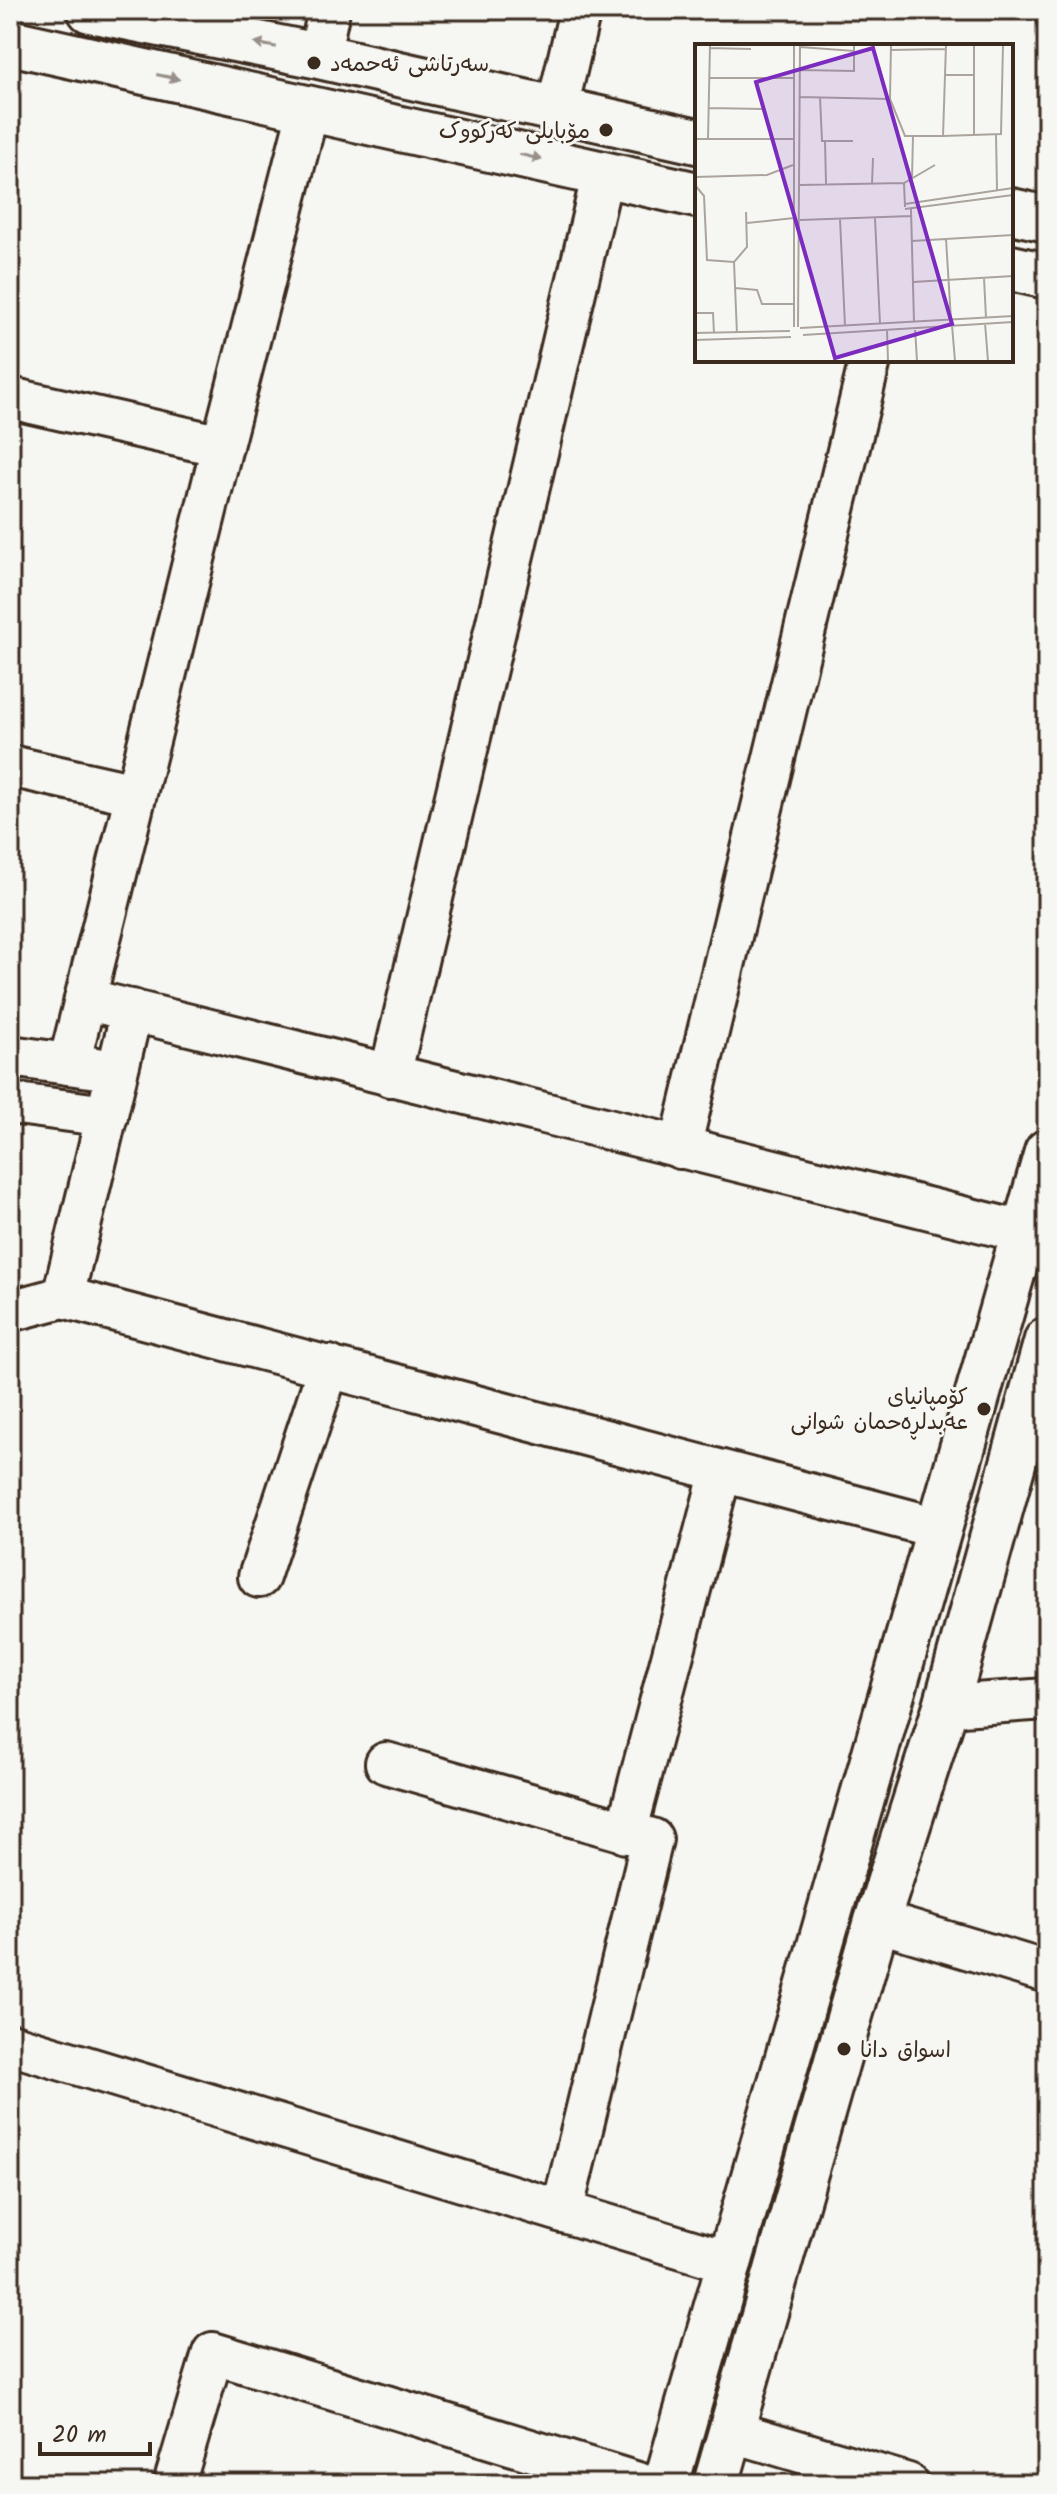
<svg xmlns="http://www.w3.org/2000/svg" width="1057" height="2494" viewBox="0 0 1057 2494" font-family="Kalam,'Playpen Sans Arabic',sans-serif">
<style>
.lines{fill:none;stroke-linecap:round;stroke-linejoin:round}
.street-casing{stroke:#3b2a1e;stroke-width:46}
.secondary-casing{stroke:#3b2a1e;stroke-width:50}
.street{stroke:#f6f6f2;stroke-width:40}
.secondary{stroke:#f6f6f2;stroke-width:44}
.oneway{fill:#989088}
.poi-dot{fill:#3b2a1e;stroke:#f6f6f2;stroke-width:3}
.labels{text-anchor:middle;stroke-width:6;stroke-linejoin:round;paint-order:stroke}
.poi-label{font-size:22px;fill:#3b2a1e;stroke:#f6f6f2;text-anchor:start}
.inset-road{fill:none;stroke:#aba49d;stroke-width:2}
.view{fill:#7b2cbf;fill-opacity:0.15;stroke:#7b2cbf;stroke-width:4}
.inset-edge{fill:none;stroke:#3b2a1e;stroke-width:4}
</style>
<rect width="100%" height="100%" fill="#f6f6f2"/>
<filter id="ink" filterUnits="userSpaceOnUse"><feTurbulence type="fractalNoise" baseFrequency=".0125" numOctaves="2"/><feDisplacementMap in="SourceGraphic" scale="16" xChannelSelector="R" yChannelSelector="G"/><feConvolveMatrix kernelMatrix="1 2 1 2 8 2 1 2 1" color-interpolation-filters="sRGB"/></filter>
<g filter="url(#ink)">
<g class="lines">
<g class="street-casing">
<g id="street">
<polyline points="319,56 329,10"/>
<polyline points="557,109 580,10"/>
<polyline points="10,398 222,446"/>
<polyline points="10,766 135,794"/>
<polyline points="85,999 1023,1232"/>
<polyline points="10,1056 97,1068"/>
<polyline points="69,1064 222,446 309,107"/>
<polyline points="390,1076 603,173"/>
<polyline points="10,1103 107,1116"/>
<polyline points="680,1148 870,360"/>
<polyline points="63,1297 132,1010"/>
<polyline points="10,1311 63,1297 938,1528"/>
<polyline points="259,1577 329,1366"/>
<polyline points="946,1706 1047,1699"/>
<polyline points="386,1763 652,1839 562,2212"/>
<polyline points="626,1833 721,1471"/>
<polyline points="877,1921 1047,1972"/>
<polyline points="10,2044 729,2262"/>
<polyline points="731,2431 908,2484"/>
<polyline points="174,2484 213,2353 641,2484"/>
</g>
</g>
<g class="secondary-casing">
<g id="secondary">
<polyline points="90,10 319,56 697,141"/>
<polyline points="10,42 697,195"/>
<polyline points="1011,211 1047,219"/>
<polyline points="1011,268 1047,276"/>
<polyline points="666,2484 1047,1152"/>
<polyline points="716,2484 877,1921 946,1706 1047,1340"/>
</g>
</g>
<use href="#street" class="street"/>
<use href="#secondary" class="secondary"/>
</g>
<defs><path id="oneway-solid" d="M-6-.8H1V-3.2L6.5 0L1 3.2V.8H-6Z" transform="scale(2)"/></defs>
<g class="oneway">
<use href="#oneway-solid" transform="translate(265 45) rotate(-169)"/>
<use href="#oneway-solid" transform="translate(168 77) rotate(12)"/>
<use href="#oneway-solid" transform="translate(531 157) rotate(13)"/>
</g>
</g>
<g class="poi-dot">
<circle cx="314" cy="63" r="8"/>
<circle cx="606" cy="130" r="8"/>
<circle cx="984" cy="1409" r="8"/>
<circle cx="844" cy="2049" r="8"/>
</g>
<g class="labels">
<g class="poi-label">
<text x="330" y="71">سەرتاشی ئەحمەد</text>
<text x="590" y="138" text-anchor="end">مۆبایلی کەرکووک</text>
<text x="968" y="1404" text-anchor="end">کۆمپانیای<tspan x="968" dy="25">عەبدلڕەحمان شوانی</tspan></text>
<text x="860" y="2057">اسواق دانا</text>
</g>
</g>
<g transform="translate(695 44)">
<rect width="318" height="318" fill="#f6f6f2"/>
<path class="inset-road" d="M196,1L195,55L210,92H248L306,90L308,1M105,3L159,7M14,4L56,5M196,6L250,5M105,26L159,27V1M250,31H278M14,34H99M105,53L195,55M125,53L127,97H158M14,64L68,65M301,90L302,146M279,91V1M248,92L251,1M0,95H99M13,95L15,1M130,97L131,140M0,133L72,131L98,121M217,134L218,92M209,139L210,163M177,140L178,114M0,141L9,152L12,216L39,218M105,141L209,139L240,121M210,160L318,144M210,165L318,151M216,165L219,278M180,174L185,280M145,175L150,282M105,176L216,172M52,179L99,174M251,195L256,276M217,197L318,191M289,234L291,274M218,238L318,232M40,244L62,246L67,260H99M0,269H18L19,289M290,279L293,317M257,281L260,317M99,283V1M103,283L105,1M105,284L318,272M220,284L222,317M192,286L193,317M0,289L95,287M42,290L39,218L52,203L51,168M108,291L318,278M0,296L96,293"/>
<path class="view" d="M178,4L257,280L140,314L61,38Z"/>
<rect width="318" height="318" class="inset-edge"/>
</g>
<rect width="1057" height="2494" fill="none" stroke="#f6f6f2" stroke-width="40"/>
<rect x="20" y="20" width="1017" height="2454" fill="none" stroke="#3b2a1e" stroke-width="3" filter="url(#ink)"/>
<path d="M40 2442v12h110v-12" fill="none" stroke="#3b2a1e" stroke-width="4"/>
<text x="52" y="2442" font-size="24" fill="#3b2a1e" stroke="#f6f6f2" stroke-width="6" paint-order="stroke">20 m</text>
</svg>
